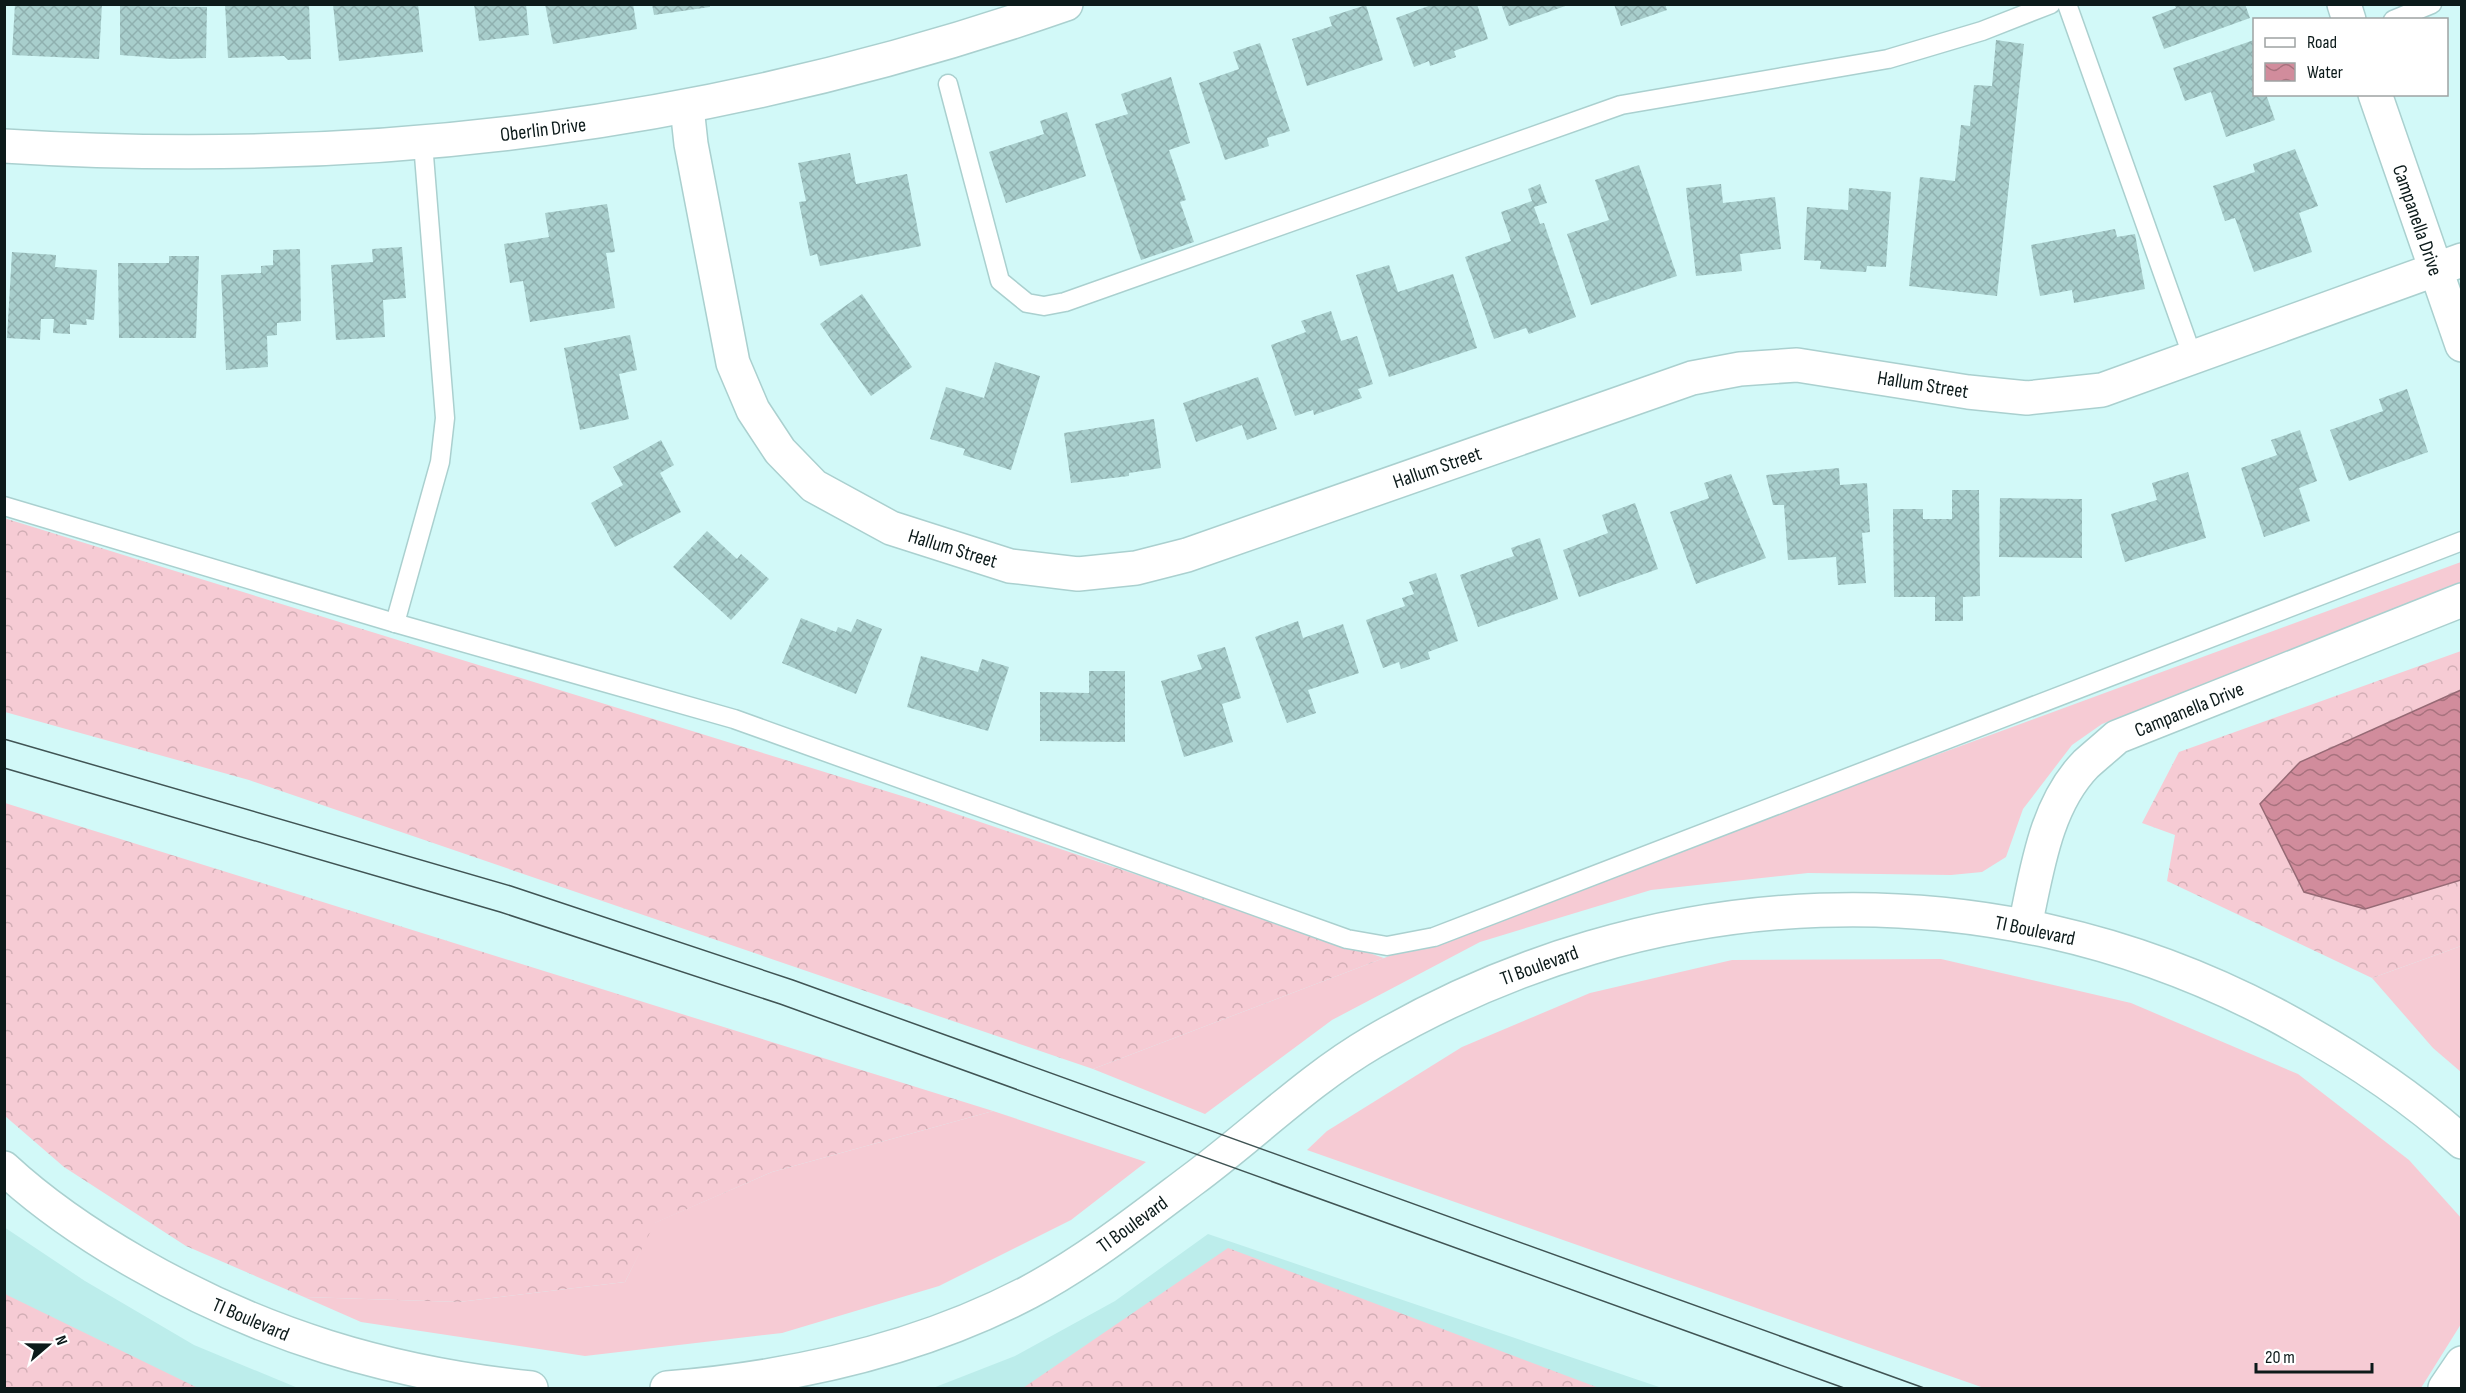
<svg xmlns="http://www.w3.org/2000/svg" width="2466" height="1393" viewBox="0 0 2466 1393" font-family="'Sofia Sans Condensed',sans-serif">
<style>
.built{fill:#bcedeb}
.grass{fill:#f6cbd4}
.forest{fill:url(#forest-crowns)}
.water{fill:url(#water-waves);stroke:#966a75;stroke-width:1.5}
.building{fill:url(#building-cross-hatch)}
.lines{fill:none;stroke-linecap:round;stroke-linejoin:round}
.lane-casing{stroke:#aad0cf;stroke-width:21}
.street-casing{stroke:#aad0cf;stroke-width:36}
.secondary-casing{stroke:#aad0cf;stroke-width:36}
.lane{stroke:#fff;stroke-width:18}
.street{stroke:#fff;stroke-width:33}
.secondary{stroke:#fff;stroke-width:33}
.tram{stroke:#405454;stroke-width:1.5}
.labels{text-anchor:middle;stroke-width:5;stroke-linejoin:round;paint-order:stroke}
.street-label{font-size:20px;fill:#0c1a1a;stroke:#fff}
</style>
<defs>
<pattern id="forest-crowns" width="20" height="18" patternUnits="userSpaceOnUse" patternTransform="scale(1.5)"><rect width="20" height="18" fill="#f6cbd4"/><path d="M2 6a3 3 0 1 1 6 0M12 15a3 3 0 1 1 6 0" fill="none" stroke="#d2aeb5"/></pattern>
<pattern id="water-waves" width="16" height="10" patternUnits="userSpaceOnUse" patternTransform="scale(1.5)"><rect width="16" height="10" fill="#d18c9c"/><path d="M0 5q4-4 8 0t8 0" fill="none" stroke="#a8727e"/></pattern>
<pattern id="building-cross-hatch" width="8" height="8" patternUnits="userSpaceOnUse" patternTransform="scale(1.5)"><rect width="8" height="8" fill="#a8cecc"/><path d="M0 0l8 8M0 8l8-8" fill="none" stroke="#8fb0af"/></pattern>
</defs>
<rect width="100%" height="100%" fill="#d2f9f8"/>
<g class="built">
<polygon points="4,1227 85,1281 194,1345 298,1388 5,1388"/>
<polygon points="1208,1234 1662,1388 933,1388 1015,1356 1115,1301"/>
</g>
<g class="grass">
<polygon points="2461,562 2461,585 2102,724 2072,745 2023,809 2006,857 1982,872 1951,875 1808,873 1651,890 1480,942 1332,1020 1205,1114 1093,1069 1384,958"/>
<polygon points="2461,946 2461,1072 2433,1048 2372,978"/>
<polygon points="1941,959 2131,1003 2298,1074 2409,1160 2462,1219 2461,1324 2421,1388 1984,1388 1307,1150 1327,1131 1462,1047 1590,993 1732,960"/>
<polygon points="993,1111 1146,1162 1071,1220 939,1286 782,1333 585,1356 361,1322 304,1297 459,1302 625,1282 654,1223 772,1172"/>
</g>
<g class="forest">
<polygon points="4,518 915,800 1384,958 1093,1069 249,780 5,712"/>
<polygon points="2461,651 2461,946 2372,978 2167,881 2175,835 2142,823 2179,752"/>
<polygon points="5,803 993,1111 772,1172 655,1223 625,1282 459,1302 304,1297 186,1246 64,1167 5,1116"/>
<polygon points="1228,1248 1599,1388 1023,1388"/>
<polygon points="4,1292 7,1295 198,1388 5,1388"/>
</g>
<polygon class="water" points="2461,690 2461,880 2365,909 2304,892 2260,804 2300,762"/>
<g class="building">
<polygon points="15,4 102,4 99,59 12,55"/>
<polygon points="225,4 309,4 311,59 288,60 284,56 228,58"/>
<polygon points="333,4 418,4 423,52 339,61"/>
<polygon points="474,4 526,4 529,35 479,41"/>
<polygon points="545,4 633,4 637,29 553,44"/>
<polygon points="652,4 710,4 710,7 654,15"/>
<polygon points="1434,4 1477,4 1488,39 1454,51 1456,57 1430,66 1429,61 1414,67 1396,18"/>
<polygon points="1501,4 1568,4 1568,5 1509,26"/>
<polygon points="1614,4 1665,4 1667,10 1621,26"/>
<polygon points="2174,4 2245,4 2250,18 2164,49 2152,17 2176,8"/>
<polygon points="1366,5 1383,60 1307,86 1292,39 1332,26 1329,17"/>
<polygon points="120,6 207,7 206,58 172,59 120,55"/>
<polygon points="1996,40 2024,44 1997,296 1909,286 1920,177 1955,181 1961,125 1970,126 1974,85 1992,86"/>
<polygon points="2254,40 2254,94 2266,94 2275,120 2226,137 2211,92 2185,101 2173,68"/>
<polygon points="1260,43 1290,131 1267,138 1269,146 1225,160 1199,83 1239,69 1233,52"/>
<polygon points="1171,77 1190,143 1169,150 1186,200 1180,202 1194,242 1141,260 1095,124 1128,114 1121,94"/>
<polygon points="1067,112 1086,176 1006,203 989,152 1044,134 1040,121"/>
<polygon points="2295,149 2318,206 2299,213 2312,252 2254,272 2235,218 2225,221 2213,186 2255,172 2253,164"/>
<polygon points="850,153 856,184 907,174 921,246 820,266 817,254 810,256 799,202 806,201 798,163"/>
<polygon points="1639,165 1677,276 1591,305 1567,234 1609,220 1595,180"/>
<polygon points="1540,184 1547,203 1534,207 1540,224 1544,223 1576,317 1529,334 1526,328 1494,339 1465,257 1511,241 1501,212 1532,201 1528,189"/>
<polygon points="1721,184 1723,203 1775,197 1781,249 1740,254 1742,271 1696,276 1686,188"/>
<polygon points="1849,188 1891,192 1886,267 1867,266 1866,272 1820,269 1821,261 1804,260 1807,207 1848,210"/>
<polygon points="607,204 615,252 606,253 615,308 530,322 523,281 510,283 504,244 549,237 545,213"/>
<polygon points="2115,229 2117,237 2135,234 2145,289 2074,303 2072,290 2040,296 2031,245"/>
<polygon points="402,247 406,298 383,300 385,337 336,340 331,265 373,262 372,249"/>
<polygon points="300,249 301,321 277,323 277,335 267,336 268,367 226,370 221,275 261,273 261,266 273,265 273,250"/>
<polygon points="12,252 56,255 55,267 97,270 94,320 86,319 87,325 70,324 70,334 53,333 54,319 41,319 40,340 7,338"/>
<polygon points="169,256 199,256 196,338 119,338 118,263 169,263"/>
<polygon points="1389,265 1398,292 1453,274 1477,348 1389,377 1356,275"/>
<polygon points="862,294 912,367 871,396 820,324"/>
<polygon points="1331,311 1341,341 1357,336 1373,384 1358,389 1362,398 1314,415 1313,410 1295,416 1271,345 1306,332 1301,321"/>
<polygon points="630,335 637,370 619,374 629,419 580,430 564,348"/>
<polygon points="995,362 1040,376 1011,470 963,455 965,449 930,439 946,387 984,398"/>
<polygon points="1258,377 1277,429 1247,440 1242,425 1196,442 1183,403"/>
<polygon points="2407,389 2428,452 2349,481 2330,430 2383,411 2379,399"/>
<polygon points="1154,419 1161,468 1129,473 1129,476 1071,483 1064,433"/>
<polygon points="2300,430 2317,481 2299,488 2310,521 2264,537 2241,468 2277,455 2271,440"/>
<polygon points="661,440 674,465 660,473 681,512 615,547 591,503 623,485 613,467"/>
<polygon points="1839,468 1840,485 1867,483 1870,532 1862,533 1866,583 1838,585 1836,557 1788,560 1784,505 1773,505 1766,475"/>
<polygon points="2188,472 2206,538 2125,562 2111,514 2157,500 2152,483"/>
<polygon points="1731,474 1766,558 1696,584 1670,512 1709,498 1704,483"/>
<polygon points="1952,490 1979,490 1980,596 1963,597 1963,621 1935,621 1935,597 1894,597 1893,509 1923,509 1923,519 1952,519"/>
<polygon points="2000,498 2082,499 2082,558 1999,557"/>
<polygon points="1635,503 1658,569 1579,597 1563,550 1608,533 1602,515"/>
<polygon points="707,531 737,559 741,554 769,579 731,620 673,567"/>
<polygon points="1540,538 1558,599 1478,627 1460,575 1514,556 1511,548"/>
<polygon points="1436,573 1458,641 1428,652 1430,659 1401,669 1399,662 1383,668 1366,620 1405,606 1402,598 1414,594 1409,582"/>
<polygon points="801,618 836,632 838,627 851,632 857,619 882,629 856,694 782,663"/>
<polygon points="1298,621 1303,638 1343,624 1359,673 1308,690 1316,713 1287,723 1255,637"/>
<polygon points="1225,647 1241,698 1222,704 1233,742 1184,757 1161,681 1202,669 1197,655"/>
<polygon points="921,656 978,672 982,659 1009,667 988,731 907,707"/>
<polygon points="1089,671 1125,671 1125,742 1040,741 1040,692 1089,693"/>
</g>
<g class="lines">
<g class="lane-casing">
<g id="lane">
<polyline points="2067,4 2193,358"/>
<polyline points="2393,20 2432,4"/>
<polyline points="948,84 1000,281 1027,303 1044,306 1065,302 1621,105 1888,59 1982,31 2051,4"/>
<polyline points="4,506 395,623 734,719 1347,939 1387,946 1434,937 2462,541"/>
<polyline points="395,623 440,462 445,418 423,143"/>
</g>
</g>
<g class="street-casing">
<g id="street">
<polyline points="2344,4 2349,20"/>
<polyline points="2375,94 2462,345"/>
<polyline points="687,107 691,144 733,363 753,410 780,451 814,486 891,528 1010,566 1078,574 1136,568 1187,555 1692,378 1740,369 1797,365 1968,392 2027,398 2102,390 2462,260"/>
<path d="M4,146C372,169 718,125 1066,4"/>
<path d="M2025,926C2037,871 2045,806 2086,764C2096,755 2107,746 2117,737L2462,600"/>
</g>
</g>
<g class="secondary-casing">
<g id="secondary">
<path d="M4,1168C44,1205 90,1236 137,1263C262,1335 388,1373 531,1388"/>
<path d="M667,1388C790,1378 918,1350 1029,1292C1087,1261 1139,1220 1192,1180C1253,1135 1308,1080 1373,1042C1652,879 1986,863 2274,1014C2341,1050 2405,1091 2462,1142"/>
<polyline points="2445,1388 2462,1363"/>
</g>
</g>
<use href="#lane" class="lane"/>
<use href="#street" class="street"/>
<use href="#secondary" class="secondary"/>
<g class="tram">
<polyline points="4,739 511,886 793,980 1924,1388"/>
<polyline points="4,768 500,912 780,1004 1844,1388"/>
</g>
</g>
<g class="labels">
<g class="street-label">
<text transform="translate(543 129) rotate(-7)" y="7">Oberlin Drive</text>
<text transform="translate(2418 220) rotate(71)" y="7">Campanella Drive</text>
<text transform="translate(1923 384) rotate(9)" y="7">Hallum Street</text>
<text transform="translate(1437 467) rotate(-19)" y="7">Hallum Street</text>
<text transform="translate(953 548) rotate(17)" y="7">Hallum Street</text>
<text transform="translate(2189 709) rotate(-22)" y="7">Campanella Drive</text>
<text transform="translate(2035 930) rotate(12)" y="7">TI Boulevard</text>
<text transform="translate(1539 965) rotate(-20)" y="7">TI Boulevard</text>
<text transform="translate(1132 1224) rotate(-36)" y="7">TI Boulevard</text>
<text transform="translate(251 1319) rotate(23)" y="7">TI Boulevard</text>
</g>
</g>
<rect width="2466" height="1393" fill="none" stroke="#0c1a1a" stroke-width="12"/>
<rect x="2253" y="18" width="195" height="78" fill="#ffffff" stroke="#9ea3a3" stroke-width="1.5"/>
<rect x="2265" y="38" width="30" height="9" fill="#ffffff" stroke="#9ea3a3" stroke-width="1.5"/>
<text x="2307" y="48" font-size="18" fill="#0c1a1a">Road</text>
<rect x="2265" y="63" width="30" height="18" fill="url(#water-waves)" stroke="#9ea3a3" stroke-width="1.5"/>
<text x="2307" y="78" font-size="18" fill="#0c1a1a">Water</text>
<g transform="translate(48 1345) rotate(70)" stroke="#ffffff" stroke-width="4.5" paint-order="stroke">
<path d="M0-4.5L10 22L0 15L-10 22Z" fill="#0c1a1a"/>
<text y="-9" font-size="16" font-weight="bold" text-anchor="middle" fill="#0c1a1a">N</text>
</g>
<path d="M2256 1363v9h116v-9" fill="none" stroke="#0c1a1a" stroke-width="3"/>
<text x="2265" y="1363" font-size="18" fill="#0c1a1a" stroke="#ffffff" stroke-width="4.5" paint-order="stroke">20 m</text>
</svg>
